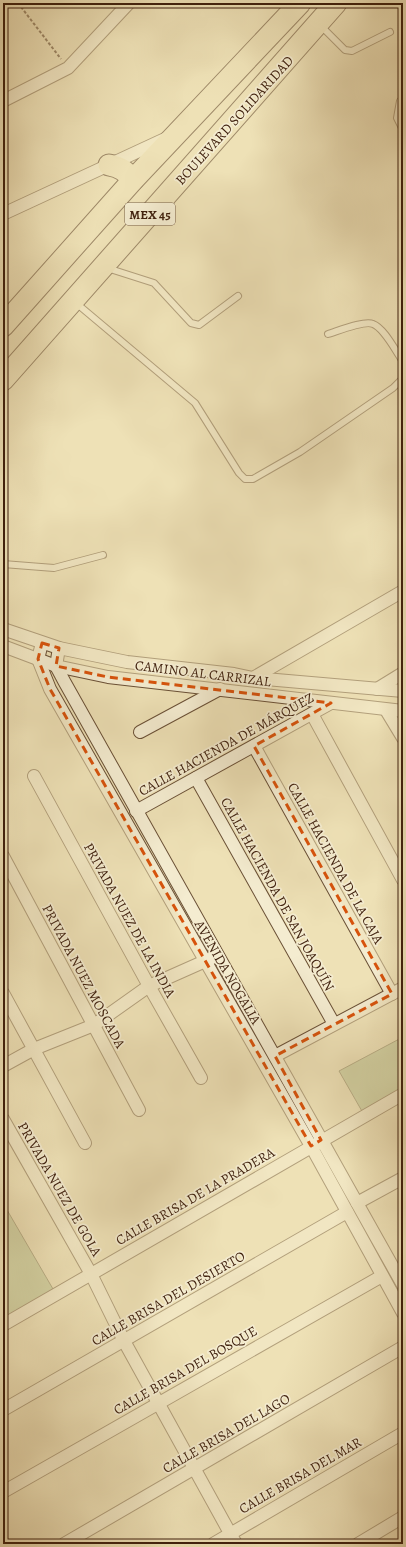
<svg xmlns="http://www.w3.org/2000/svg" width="406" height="1547" viewBox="0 0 406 1547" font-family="Alegreya,serif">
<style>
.green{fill:#b5c390;stroke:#7a714e}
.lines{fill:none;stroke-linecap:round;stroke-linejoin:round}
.service-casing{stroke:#6a5036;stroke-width:8}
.minor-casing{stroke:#6a5036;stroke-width:14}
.trunk-casing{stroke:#3e1f0c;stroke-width:23}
.path{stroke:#3e1f0c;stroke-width:2;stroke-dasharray:3 2;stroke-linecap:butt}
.service{stroke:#f4ecd0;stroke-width:6}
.minor{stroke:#f4ecd0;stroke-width:12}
.trunk{stroke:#eee1b6;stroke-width:21}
.marked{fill:none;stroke:#d7530c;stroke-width:3;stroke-dasharray:8 5;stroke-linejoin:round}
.labels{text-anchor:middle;stroke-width:3.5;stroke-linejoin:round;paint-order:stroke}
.shield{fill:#f4ecd0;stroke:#755c47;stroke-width:1}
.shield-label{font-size:13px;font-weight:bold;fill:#3e1f0c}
.street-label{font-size:14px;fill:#3e1f0c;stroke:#f4ecd0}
</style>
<rect width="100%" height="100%" fill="#eee1b6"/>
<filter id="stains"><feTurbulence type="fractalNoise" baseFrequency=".005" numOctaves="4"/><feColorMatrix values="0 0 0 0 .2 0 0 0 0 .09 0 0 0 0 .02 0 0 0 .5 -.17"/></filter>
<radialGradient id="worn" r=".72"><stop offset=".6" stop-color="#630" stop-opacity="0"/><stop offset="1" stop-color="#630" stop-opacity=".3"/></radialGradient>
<g class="green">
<polygon points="403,1037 403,1090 363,1113 339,1071"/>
<polygon points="3,1203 53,1289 3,1320"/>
</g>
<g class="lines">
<g class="service-casing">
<g id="service">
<polyline points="402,3 403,3"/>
<polyline points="320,25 345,50 352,51 390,32"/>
<polyline points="403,99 400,101 397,118 403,130"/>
<polyline points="107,268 154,283 191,323 199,325 238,296"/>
<polyline points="76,303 195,403 239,473 245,479 253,479 300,452 393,388 403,378"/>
<path d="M328,334C338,331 365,320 373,324C384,328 395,350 402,360L403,364"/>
<polyline points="3,564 54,568 103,555"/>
</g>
</g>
<g class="minor-casing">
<g id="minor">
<polyline points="3,101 68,68 129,3"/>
<polyline points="3,214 167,138"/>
<polyline points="3,629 59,648 127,662 234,674 253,678 403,691"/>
<polyline points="42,643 38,659 50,689 311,1146 403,1313"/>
<polyline points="3,646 56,666 108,677 403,711"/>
<polyline points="59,648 56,666 64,681 403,1285"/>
<polyline points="253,678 403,591"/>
<polyline points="377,689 403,673"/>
<polyline points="386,710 403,738"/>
<polyline points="312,714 403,880"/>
<polyline points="140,732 220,689"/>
<polyline points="254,746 392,994"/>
<polyline points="34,776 149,986 201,1078"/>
<polyline points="196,778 334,1024"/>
<polyline points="136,811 331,703"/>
<polyline points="3,856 139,1110"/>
<polyline points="3,993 85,1143"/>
<polyline points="275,1056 403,988"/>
<polyline points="3,1066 34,1049 94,1025 149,986 212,958"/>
<polyline points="3,1119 91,1274 124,1341 236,1544"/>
<polyline points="357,1203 403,1178"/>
<polyline points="3,1325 403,1094"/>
<polyline points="3,1410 347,1212"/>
<polyline points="3,1492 382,1276"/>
<polyline points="64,1544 403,1347"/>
<polyline points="213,1544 403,1433"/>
<polyline points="358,1544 403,1517"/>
</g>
</g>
<g class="trunk-casing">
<g id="trunk">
<path d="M109,165C120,167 126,171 133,180"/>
<polyline points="3,326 133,180 300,3"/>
<polyline points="3,380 336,3"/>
</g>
</g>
<polyline class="path" points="18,3 61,59"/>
<use href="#service" class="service"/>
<use href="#minor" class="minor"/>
<use href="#trunk" class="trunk"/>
</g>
<path d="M0 0H406V1547H0ZM42,643L59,648L56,666L108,677L331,703L254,746L392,994L275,1056L321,1140L311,1146L50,689L38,659Z" fill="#eee1b6" fill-opacity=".55" fill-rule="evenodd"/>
<path class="marked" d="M42,643L59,648L56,666L108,677L331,703L254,746L392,994L275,1056L321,1140L311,1146L50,689L38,659Z"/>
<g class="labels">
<rect class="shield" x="125" y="203" width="50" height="22" rx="3"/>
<g class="shield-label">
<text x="150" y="219">MEX 45</text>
</g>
<g class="street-label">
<text transform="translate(234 120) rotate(-48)" y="5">BOULEVARD SOLIDARIDAD</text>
<text transform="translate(203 673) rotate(7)" y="5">CAMINO AL CARRIZAL</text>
<text transform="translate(226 744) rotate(-29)" y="5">CALLE HACIENDA DE MÁRQUEZ</text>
<text transform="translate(336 863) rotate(61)" y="5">CALLE HACIENDA DE LA CAJA</text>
<text transform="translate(278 894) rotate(61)" y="5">CALLE HACIENDA DE SAN JOAQUÍN</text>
<text transform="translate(130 920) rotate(61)" y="5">PRIVADA NUEZ DE LA INDIA</text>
<text transform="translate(228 972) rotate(60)" y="5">AVENIDA NOGALIA</text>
<text transform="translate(84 976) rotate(62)" y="5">PRIVADA NUEZ MOSCADA</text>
<text transform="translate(60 1189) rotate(60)" y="5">PRIVADA NUEZ DE GOLA</text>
<text transform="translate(195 1196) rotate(-30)" y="5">CALLE BRISA DE LA PRADERA</text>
<text transform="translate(168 1298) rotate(-30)" y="5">CALLE BRISA DEL DESIERTO</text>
<text transform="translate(185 1370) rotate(-30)" y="5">CALLE BRISA DEL BOSQUE</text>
<text transform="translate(226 1433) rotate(-30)" y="5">CALLE BRISA DEL LAGO</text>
<text transform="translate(300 1475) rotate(-30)" y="5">CALLE BRISA DEL MAR</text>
</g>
</g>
<rect width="406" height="1547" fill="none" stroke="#eee1b6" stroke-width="16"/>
<rect x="4" y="4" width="398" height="1539" fill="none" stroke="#3e1f0c" stroke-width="2"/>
<rect x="8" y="8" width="390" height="1531" fill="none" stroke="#3e1f0c"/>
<rect width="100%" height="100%" filter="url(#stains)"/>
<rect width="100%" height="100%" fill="url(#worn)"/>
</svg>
